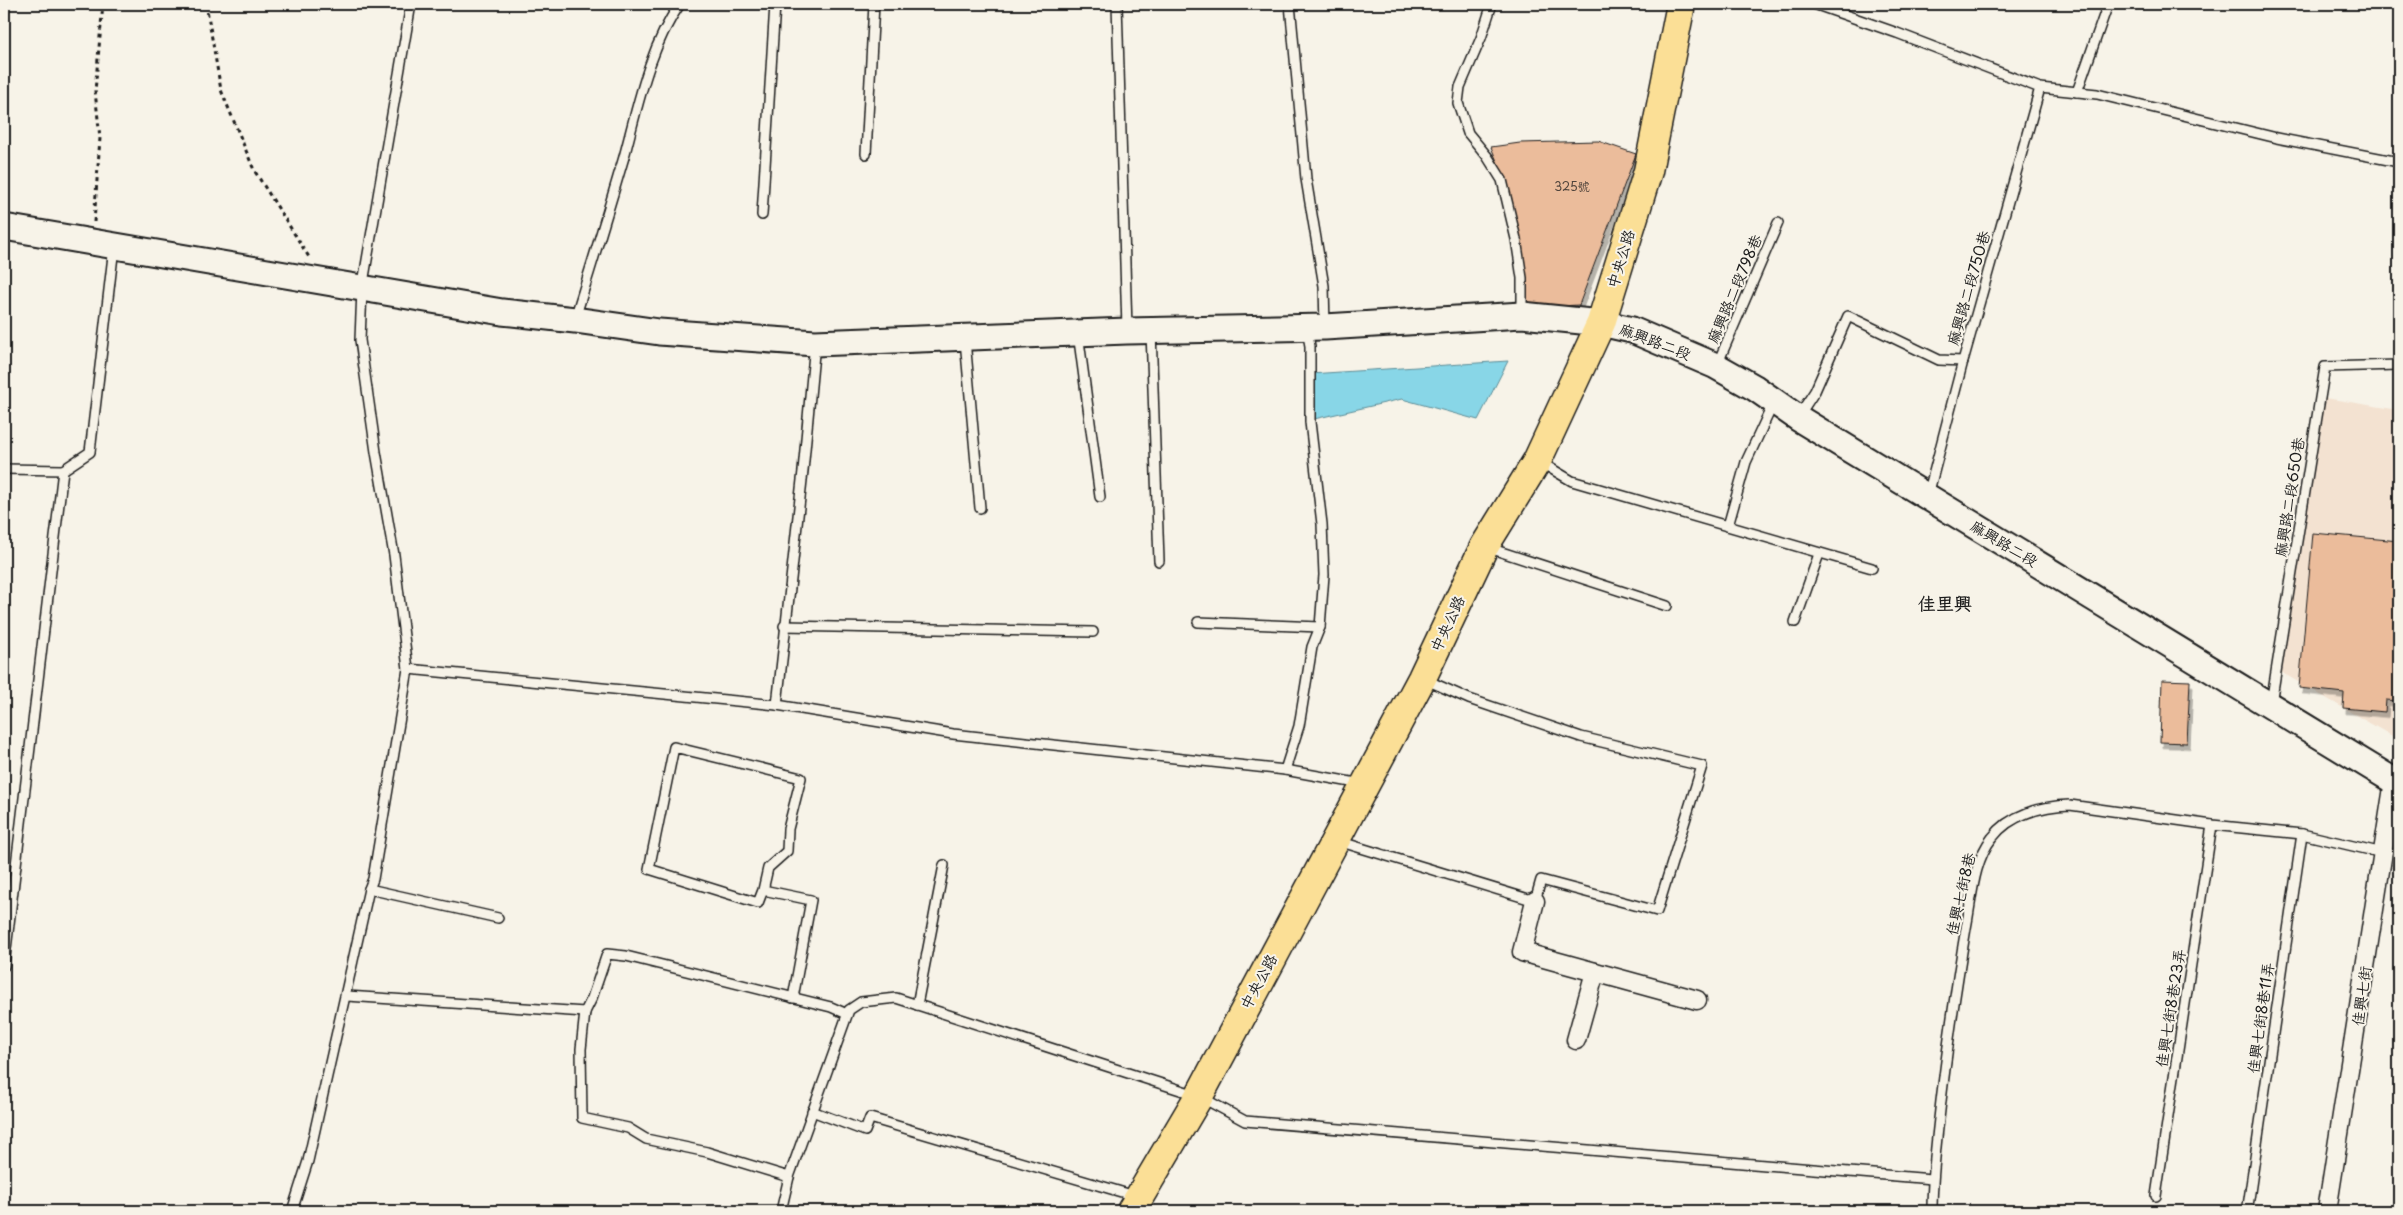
<svg xmlns="http://www.w3.org/2000/svg" width="2403" height="1215" viewBox="0 0 2403 1215" font-family="'Playpen Sans','LXGW WenKai TC',sans-serif">
<style>
.built{fill:#f3e2d1}
.water{fill:#88d6e7;stroke:#5d8c96}
.building{fill:#ebbc9b;stroke:#1c1c1c;filter:url(#shadow)}
.lines{fill:none;stroke-linecap:round;stroke-linejoin:round}
.lane-casing{stroke:#1c1c1c;stroke-width:12}
.street-casing{stroke:#1c1c1c;stroke-width:21}
.secondary-casing{stroke:#1c1c1c;stroke-width:29}
.primary-casing{stroke:#1c1c1c;stroke-width:31}
.path{stroke:#1c1c1c;stroke-width:3;stroke-dasharray:4 4;stroke-linecap:butt}
.lane{stroke:#f7f3e8;stroke-width:9}
.street{stroke:#f7f3e8;stroke-width:18}
.secondary{stroke:#f7f3e8;stroke-width:25}
.primary{stroke:#fbdf96;stroke-width:28}
.labels{text-anchor:middle;stroke-width:4;stroke-linejoin:round;paint-order:stroke}
.number-label{font-size:12px;fill:#50443c}
.street-label{font-size:15px;fill:#1c1c1c;stroke:#f7f3e8}
.quarter-label{font-size:18px;font-weight:bold;fill:#1c1c1c;stroke:#f7f3e8}
</style>
<defs>
<filter id="shadow"><feDropShadow dx="3" dy="5.5" stdDeviation="0" flood-color="#0004"/></filter>
</defs>
<rect width="100%" height="100%" fill="#f7f3e8"/>
<filter id="ink" filterUnits="userSpaceOnUse"><feTurbulence type="fractalNoise" baseFrequency=".02" numOctaves="2"/><feDisplacementMap in="SourceGraphic" scale="10" xChannelSelector="R" yChannelSelector="G"/><feConvolveMatrix kernelMatrix="1 2 1 2 8 2 1 2 1" color-interpolation-filters="sRGB"/></filter>
<g filter="url(#ink)">
<polygon class="built" points="2319,397 2399,410 2399,740 2272,667"/>
<polygon class="water" points="1508,361 1478,420 1402,399 1314,419 1310,374"/>
<g class="building">
<polygon points="1598,141 1636,154 1579,305 1520,308 1518,230 1504,178 1491,147 1520,143"/>
<polygon points="2313,533 2399,541 2399,701 2386,700 2385,712 2343,708 2344,693 2299,688"/>
<polygon points="2162,680 2190,681 2187,743 2160,742"/>
</g>
<g class="lines">
<g class="lane-casing">
<g id="lane">
<polyline points="1117,4 1127,328"/>
<polyline points="1290,4 1306,179 1324,286 1325,326"/>
<polyline points="1492,4 1481,38 1460,87 1458,103 1468,133 1487,156 1502,180 1516,239 1522,278 1522,312"/>
<polyline points="1814,4 1897,33 2040,88 2097,94 2277,138 2399,162"/>
<polyline points="2077,92 2108,4"/>
<polyline points="866,154 874,4"/>
<polyline points="762,215 775,4"/>
<path d="M575,318C592,264 608,211 624,157C638,105 649,48 680,4"/>
<polyline points="1151,331 1159,561"/>
<polyline points="1078,333 1100,497"/>
<polyline points="965,340 980,508"/>
<polyline points="1717,365 1778,223"/>
<polyline points="1798,417 1815,391 1848,316 1939,360 1963,361"/>
<polyline points="1540,462 1572,481 1872,568"/>
<polyline points="4,469 63,470"/>
<polyline points="1928,495 1963,361 2040,88"/>
<polyline points="1728,526 1746,462 1774,402"/>
<polyline points="1486,547 1667,606"/>
<polyline points="1198,622 1320,627"/>
<polyline points="1795,622 1819,554"/>
<polyline points="784,626 1093,632"/>
<polyline points="408,669 777,705 953,734 1285,770 1362,784"/>
<polyline points="2271,703 2325,367 2399,365"/>
<polyline points="777,705 803,471 815,343"/>
<polyline points="1285,770 1299,726 1312,647 1320,627 1324,575 1322,524 1310,422 1310,346 1307,330"/>
<polyline points="1338,841 1535,901 1541,880 1657,911 1702,766 1581,737 1469,699 1424,679"/>
<polyline points="369,889 498,918"/>
<polyline points="763,890 768,868 787,851 788,829 801,778 674,747 649,869 758,903 763,890 811,900 793,998"/>
<polyline points="4,966 63,470 90,452 114,247"/>
<polyline points="347,996 585,1012 592,998 607,954 626,956 831,1007 847,1014"/>
<polyline points="917,1005 944,865"/>
<polyline points="585,1012 581,1049 582,1118 628,1128 646,1139 707,1152 789,1177"/>
<polyline points="812,1111 865,1131 870,1118 1135,1196"/>
<polyline points="2156,1196 2212,825"/>
<polyline points="2248,1206 2302,834"/>
<polyline points="292,1211 308,1161 369,889 373,879 408,669 394,555 376,452 360,340 362,289 411,4"/>
<polyline points="781,1211 789,1177 849,1010 861,1002 896,998 1199,1096 1245,1121 1932,1179"/>
<path d="M1932,1211C1932,1174 1937,1138 1941,1101C1948,1043 1956,986 1966,928C1972,898 1973,862 1992,838C2010,814 2042,806 2070,805L2212,825L2302,834L2383,853"/>
</g>
</g>
<g class="street-casing">
<g id="street">
<polyline points="1535,901 1522,952 1697,1000"/>
<polyline points="1576,1040 1595,972"/>
<polyline points="2327,1211 2394,781"/>
</g>
</g>
<g class="secondary-casing">
<polyline id="secondary" points="4,227 502,312 575,320 659,332 815,343 1127,331 1325,327 1522,315 1601,323 1632,330 1716,366 1755,388 1798,418 2399,784"/>
</g>
<g class="primary-casing">
<polyline id="primary" points="1131,1211 1199,1096 1422,678 1484,547 1537,461 1601,323 1648,171 1681,4"/>
</g>
<g class="path">
<polyline points="206,4 221,90 254,170 309,257"/>
<polyline points="94,222 100,138 95,91 103,4"/>
</g>
<use href="#lane" class="lane"/>
<use href="#street" class="street"/>
<use href="#secondary" class="secondary"/>
<use href="#primary" class="primary"/>
</g>
</g>
<g class="labels">
<g class="number-label">
<text x="1572" y="191">325號</text>
</g>
<g class="street-label">
<text transform="translate(1621 259) rotate(-73)" y="5">中央公路</text>
<text transform="translate(1969 288) rotate(-74)" y="5">麻興路二段750巷</text>
<text transform="translate(1735 289) rotate(-67)" y="5">麻興路二段798巷</text>
<text transform="translate(1655 342) rotate(21)" y="5">麻興路二段</text>
<text transform="translate(2290 497) rotate(-81)" y="5">麻興路二段650巷</text>
<text transform="translate(2004 544) rotate(31)" y="5">麻興路二段</text>
<text transform="translate(1448 624) rotate(-65)" y="5">中央公路</text>
<text transform="translate(1961 894) rotate(-77)" y="5">佳興七街8巷</text>
<text transform="translate(1259 982) rotate(-62)" y="5">中央公路</text>
<text transform="translate(2362 996) rotate(-82)" y="5">佳興七街</text>
<text transform="translate(2171 1008) rotate(-81)" y="5">佳興七街8巷23弄</text>
<text transform="translate(2261 1018) rotate(-82)" y="5">佳興七街8巷11弄</text>
</g>
<g class="quarter-label">
<text x="1945" y="610">佳里興</text>
</g>
</g>
<rect width="2403" height="1215" fill="none" stroke="#f7f3e8" stroke-width="20"/>
<rect x="10" y="10" width="2383" height="1195" fill="none" stroke="#1c1c1c" stroke-width="2" filter="url(#ink)"/>
</svg>
